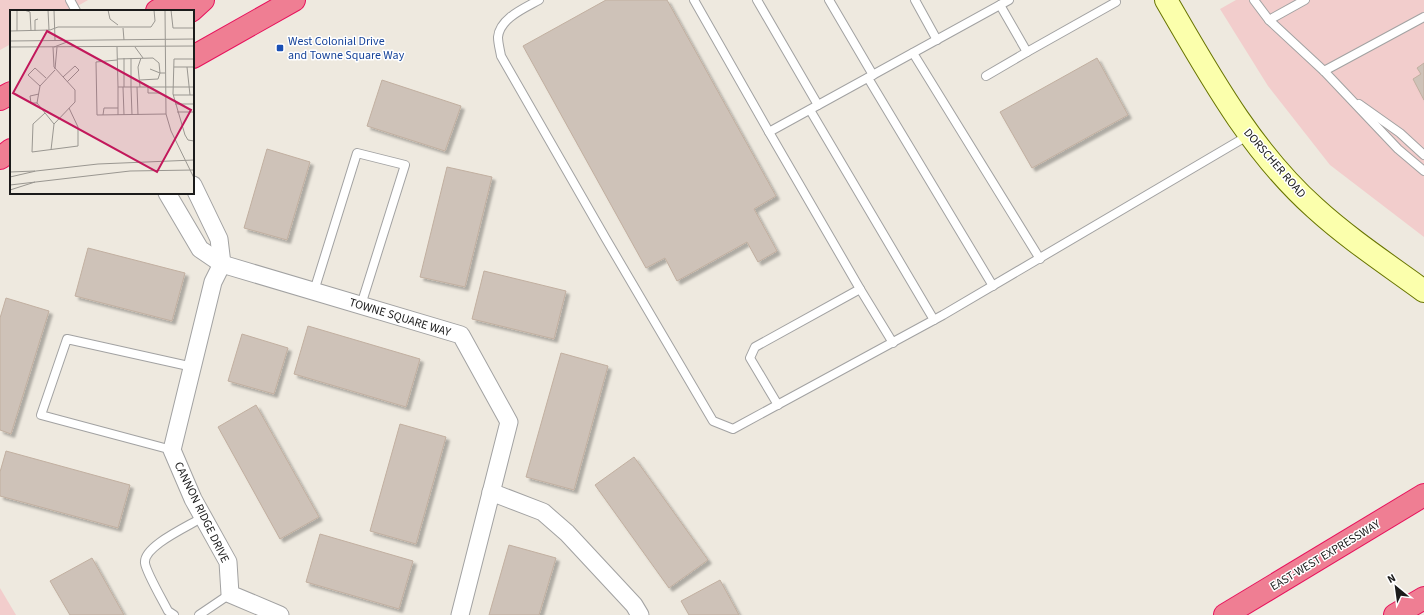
<svg xmlns="http://www.w3.org/2000/svg" width="1424" height="615" viewBox="0 0 1424 615" font-family="'Source Sans 3',sans-serif">
<style>
.commercial{fill:#f2cdcc}
.building{fill:#cec2b8;stroke:#c1afa0;filter:url(#shadow)}
.lines{fill:none;stroke-linecap:round;stroke-linejoin:round}
.lane-casing{stroke:#a2a2a2;stroke-width:10}
.street-casing{stroke:#a2a2a2;stroke-width:19}
.secondary-casing{stroke:#687400;stroke-width:24}
.highway-casing{stroke:#e7125c;stroke-width:24}
.lane{stroke:#fff;stroke-width:8}
.street{stroke:#fff;stroke-width:17}
.secondary{stroke:#fbffac;stroke-width:22}
.highway{stroke:#ef7e93;stroke-width:22}
.transit-dot{fill:#1a4fb4;stroke:#fff;stroke-width:1.5}
.labels{text-anchor:middle;stroke-width:3;stroke-linejoin:round;paint-order:stroke}
.transit-label{font-size:12px;fill:#164399;stroke:#fff;text-anchor:start}
.street-label{font-size:12px;fill:#1b1b1b;stroke:#fff}
.inset-road{fill:none;stroke:#9a9791;stroke-width:1}
.view{fill:#c2185b;fill-opacity:0.15;stroke:#c2185b;stroke-width:2}
.inset-edge{fill:none;stroke:#1b1b1b;stroke-width:2}
</style>
<defs>
<filter id="shadow"><feDropShadow dx="3.5" dy="3.5" stdDeviation="1" flood-color="#0004"/></filter>
</defs>
<rect width="100%" height="100%" fill="#eee9df"/>
<g class="commercial">
<polygon points="0,0 88,0 69,11 11,11 11,44 0,50"/>
<polygon points="1236,0 1424,0 1424,237 1330,165 1268,86 1220,9"/>
<polygon points="0,588 16,615 0,615"/>
</g>
<g class="building">
<polygon points="606,0 667,0 776,196 754,209 777,251 758,262 747,242 677,281 665,258 646,268 523,46"/>
<polygon points="1097,58 1128,115 1032,168 1000,112"/>
<polygon points="1424,63 1424,100 1413,79 1421,74 1417,68"/>
<polygon points="382,80 461,106 445,151 367,126"/>
<polygon points="267,149 310,162 287,240 244,228"/>
<polygon points="447,167 492,177 465,287 420,277"/>
<polygon points="88,248 185,273 172,321 75,296"/>
<polygon points="484,271 566,291 554,339 472,319"/>
<polygon points="6,298 49,311 11,434 0,430 0,318"/>
<polygon points="308,326 420,359 406,407 294,374"/>
<polygon points="242,334 288,348 274,394 228,381"/>
<polygon points="561,353 608,366 574,490 526,477"/>
<polygon points="256,405 319,517 280,539 218,427"/>
<polygon points="400,424 446,437 416,544 370,531"/>
<polygon points="6,451 130,485 118,528 0,496 0,472"/>
<polygon points="634,457 708,560 669,588 595,485"/>
<polygon points="320,534 413,561 399,609 306,582"/>
<polygon points="509,545 556,558 539,615 489,615"/>
<polygon points="92,558 124,615 70,615 50,581"/>
<polygon points="720,580 739,615 689,615 681,601"/>
</g>
<g class="lines">
<g class="lane-casing">
<g id="lane">
<polyline points="70,0 76,11"/>
<path d="M539,0C525,8 500,18 498,37C498,43 500,50 501,56L606,239L713,421L733,429L943,315L1249,135"/>
<polyline points="694,0 769,132 1009,0"/>
<polyline points="757,0 818,105"/>
<polyline points="829,0 873,75"/>
<polyline points="915,0 937,40"/>
<polyline points="1254,0 1269,20 1324,71 1398,149 1424,171"/>
<polyline points="1000,5 1027,52 1116,2"/>
<polyline points="1269,20 1305,0"/>
<polyline points="913,53 1040,259"/>
<polyline points="1324,71 1424,17"/>
<polyline points="986,76 1027,52"/>
<polyline points="868,78 993,286"/>
<polyline points="1359,104 1400,133 1424,155"/>
<polyline points="810,110 934,320"/>
<polyline points="769,132 860,289"/>
<polyline points="314,291 357,153 405,165 361,305"/>
<polyline points="778,405 750,358 755,347 860,289 893,343"/>
<polyline points="172,450 41,415 67,339 193,367"/>
<path d="M174,615L168,611C163,601 146,572 145,563C143,546 189,526 203,517"/>
<polyline points="199,615 230,594"/>
</g>
</g>
<g class="street-casing">
<g id="street">
<polyline points="193,185 219,239 222,264"/>
<polyline points="167,193 200,249 222,264 461,335 509,422 460,615"/>
<polyline points="222,264 213,282 172,450 193,499 228,562 230,594 280,615"/>
<polyline points="491,492 543,512 567,533 634,605 640,615"/>
</g>
</g>
<g class="secondary-casing">
<path id="secondary" d="M1166,0C1209,74 1251,151 1315,208C1349,239 1387,264 1424,291"/>
</g>
<g class="highway-casing">
<g id="highway">
<polyline points="157,11 176,0"/>
<polyline points="191,11 203,0"/>
<polyline points="193,57 294,0"/>
<polyline points="0,99 11,93"/>
<polyline points="0,158 11,150"/>
<polyline points="1225,615 1424,495"/>
<polyline points="1395,615 1424,598"/>
</g>
</g>
<use href="#lane" class="lane"/>
<use href="#street" class="street"/>
<use href="#secondary" class="secondary"/>
<use href="#highway" class="highway"/>
</g>
<rect class="transit-dot" x="276" y="44" width="8" height="8" rx="2"/>
<g class="labels">
<g class="transit-label">
<text x="288" y="45">West Colonial Drive<tspan x="288" dy="14">and Towne Square Way</tspan></text>
</g>
<g class="street-label">
<text transform="translate(1275 163) rotate(49)" y="4">DORSCHER ROAD</text>
<text transform="translate(400 317) rotate(17)" y="4">TOWNE SQUARE WAY</text>
<text transform="translate(202 512) rotate(64)" y="4">CANNON RIDGE DRIVE</text>
<text transform="translate(1325 555) rotate(-31)" y="4">EAST-WEST EXPRESSWAY</text>
</g>
</g>
<g transform="translate(10 10)">
<rect width="184" height="184" fill="#eee9df"/>
<path class="inset-road" d="M14,0L20,2L21,21M38,0L39,20M44,0L45,30M98,0L100,9L108,15M155,0L156,104L161,121L184,168M161,0L163,18H184M113,18L114,30M0,21L40,20L48,17H141L145,11L144,0M7,21V0M25,21V10L28,9M0,31L184,29M0,37L184,36M44,37L57,32M107,37L108,77H184M125,37L133,48M114,48V77M121,48V77M107,49L143,48L149,53L150,63H155M184,49H164L163,84L175,125L178,130L184,131M107,50L86,52L87,105L156,104M164,57H184M177,57L180,85M45,59L47,37M53,67L65,56L69,60L57,72M130,70L148,69L150,63L140,59M30,76L18,65L25,58L36,68M108,77V98M113,77L114,105M121,77L122,105M127,77L128,105M130,77L128,57L131,48M138,77V83H150M163,85H184M27,93H21L20,86L29,84M165,94H184M167,102H184M35,103L23,114L22,142L68,136V117L59,98M93,105L94,98H108V105M44,114L27,93L30,76L45,60M41,140L44,114L65,92V80L44,57L43,37M0,162L25,161M0,167L26,161L88,154L184,150M0,175L120,161L184,160M0,180L25,172"/>
<path class="view" d="M37,21L181,100L147,162L3,83Z"/>
<rect width="184" height="184" class="inset-edge"/>
</g>
<g transform="translate(1396 587) rotate(331)" stroke="#ffffff" stroke-width="3" paint-order="stroke">
<path d="M0-3L7 15L0 10L-7 15Z" fill="#1b1b1b"/>
<text y="-6" font-size="11" font-weight="bold" text-anchor="middle" fill="#1b1b1b">N</text>
</g>
</svg>
